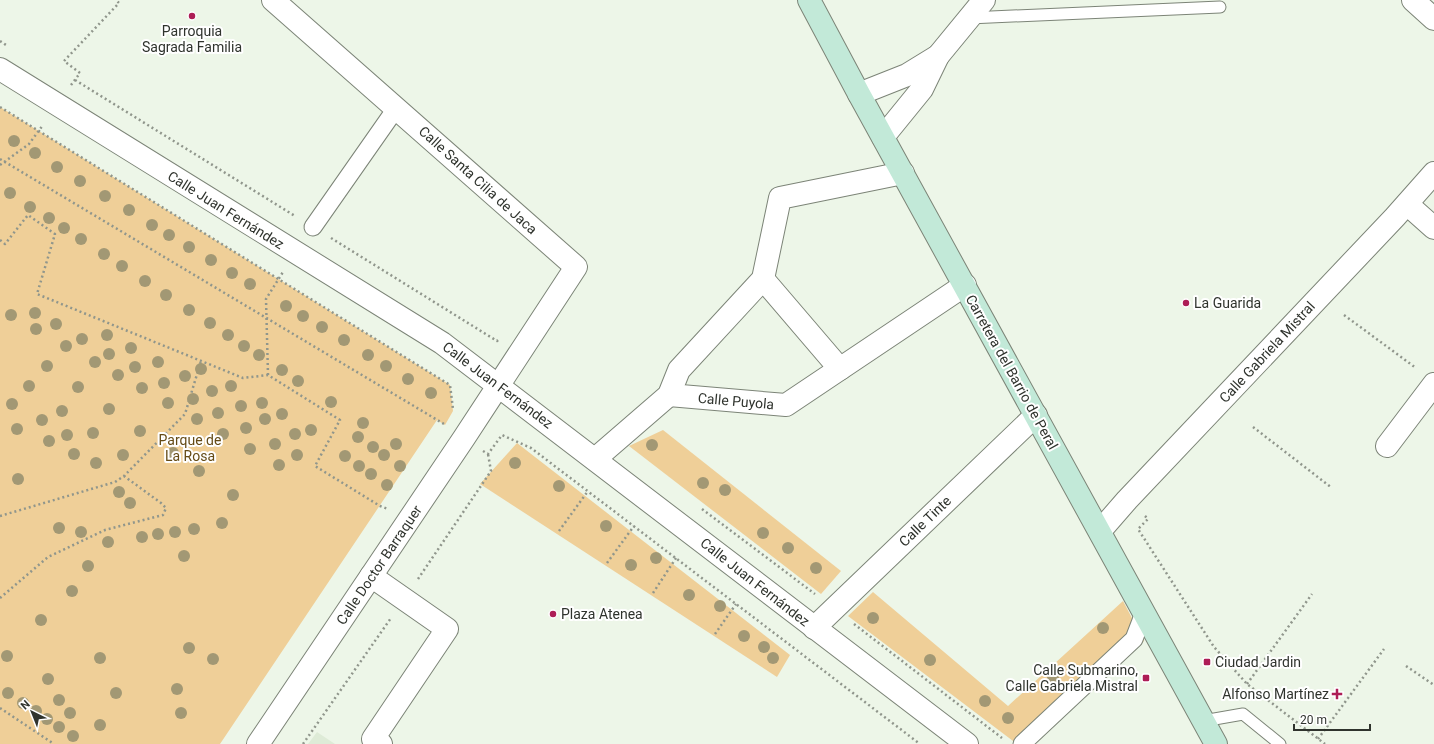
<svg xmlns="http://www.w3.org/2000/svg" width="1434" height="744" viewBox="0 0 1434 744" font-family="Roboto,sans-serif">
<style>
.built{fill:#deebd7}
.green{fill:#efcf98}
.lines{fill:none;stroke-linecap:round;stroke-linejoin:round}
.service-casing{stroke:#7c8477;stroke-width:13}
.pedestrian-casing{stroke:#7c8477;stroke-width:19}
.minor-casing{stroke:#7c8477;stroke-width:24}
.tertiary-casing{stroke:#7c8477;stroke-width:24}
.secondary-casing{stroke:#7c8477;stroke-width:24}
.path{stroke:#90968c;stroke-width:2.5;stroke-dasharray:2 3;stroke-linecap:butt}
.service{stroke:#fff;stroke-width:11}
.pedestrian{stroke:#fff;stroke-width:17}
.minor{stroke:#fff;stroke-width:22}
.tertiary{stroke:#fff;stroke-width:22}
.secondary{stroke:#c2e9d8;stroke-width:22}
.tree{fill:#a29874}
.poi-dot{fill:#ad1d56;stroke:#fff;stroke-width:1.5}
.labels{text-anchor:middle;stroke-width:4;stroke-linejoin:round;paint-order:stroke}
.poi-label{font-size:14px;fill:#2f332d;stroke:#fff;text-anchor:start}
.street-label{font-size:14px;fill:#2f332d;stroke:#fff}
.park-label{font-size:14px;fill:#654b16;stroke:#fff}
</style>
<rect width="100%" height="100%" fill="#edf6e8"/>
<polygon class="built" points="317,732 335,744 308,744"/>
<g class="green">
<polygon points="0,107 450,385 453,411 445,425 437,420 220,744 0,744"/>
<polygon points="663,430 841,571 821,594 629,446"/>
<polygon points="517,443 790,655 777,677 480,484"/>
<polygon points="873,592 1008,706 1123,601 1144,641 1028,744 1017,744 848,616"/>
</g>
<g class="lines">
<g class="service-casing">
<g id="service">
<polyline points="969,18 1220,7"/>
<polyline points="1203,721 1243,714 1280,744"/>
</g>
</g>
<g class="pedestrian-casing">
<g id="pedestrian">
<polyline points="313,227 397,107"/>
<polyline points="1022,744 1134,639 1144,613"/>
</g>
</g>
<g class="minor-casing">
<g id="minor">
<polyline points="1413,0 1434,19"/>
<polyline points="1407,204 1434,228"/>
<polyline points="763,279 840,369"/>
<polyline points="669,395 786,405 965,285"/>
<polyline points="1387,446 1434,384"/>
<polyline points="595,459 669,395 679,370 763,279 780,198 903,173"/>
<polyline points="1100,531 1127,500 1395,217 1434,173"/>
<polyline points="371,576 447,629 373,739 381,744"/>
<polyline points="814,628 1036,415"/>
<polyline points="258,744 464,438 576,267 273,0"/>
</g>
</g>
<g class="tertiary-casing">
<g id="tertiary">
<polyline points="0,69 442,343 967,744"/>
<polyline points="859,94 907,75 938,56"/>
<polyline points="883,137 922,89 938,56 984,0"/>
</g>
</g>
<g class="secondary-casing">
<polyline id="secondary" points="809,0 859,94 1216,744"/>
</g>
<g class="path">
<polyline points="0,41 6,45"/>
<polyline points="75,80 295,216"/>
<polyline points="71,85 80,73 64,61 119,3 116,0"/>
<polyline points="0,107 450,385 453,409"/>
<polyline points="0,159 444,424"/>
<polyline points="0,165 29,144 43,125"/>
<polyline points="331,238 497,341 498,340"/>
<polyline points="0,240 5,244 28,215 55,234 37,294 243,378 268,375 340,420 315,466 380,506 388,509"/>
<polyline points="1344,315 1416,368"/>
<polyline points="268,375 266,299 283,272"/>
<polyline points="1253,427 1332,488"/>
<polyline points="483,451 488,454 502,435 531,448 920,744"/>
<polyline points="702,509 815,594"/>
<polyline points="0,516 115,482 124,476 185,414 201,361"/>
<polyline points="1145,516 1148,519 1138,529 1214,647 1247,684 1325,744"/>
<polyline points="559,531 588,491"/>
<polyline points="607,563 634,526"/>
<polyline points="418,579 491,471 488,454"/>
<polyline points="653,593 676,558"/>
<polyline points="0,598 48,557 105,530 163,515 166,508 161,503 124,476"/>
<polyline points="854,624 1002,738"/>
<polyline points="715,634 736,604"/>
<polyline points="1406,666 1434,685"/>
<polyline points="1247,684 1312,594"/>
<polyline points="0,708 54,744"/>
<polyline points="1318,739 1384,649"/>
<polyline points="303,744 391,618"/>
</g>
<use href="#service" class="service"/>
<use href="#pedestrian" class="pedestrian"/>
<use href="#minor" class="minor"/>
<use href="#tertiary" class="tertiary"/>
<use href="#secondary" class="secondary"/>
</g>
<g class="tree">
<circle cx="14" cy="141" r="6"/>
<circle cx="35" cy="153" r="6"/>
<circle cx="57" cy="167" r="6"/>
<circle cx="80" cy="181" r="6"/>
<circle cx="10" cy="193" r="6"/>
<circle cx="105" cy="196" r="6"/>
<circle cx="30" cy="207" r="6"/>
<circle cx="129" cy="210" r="6"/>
<circle cx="49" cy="218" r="6"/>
<circle cx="152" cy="225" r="6"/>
<circle cx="64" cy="228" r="6"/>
<circle cx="169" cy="235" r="6"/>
<circle cx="81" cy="239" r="6"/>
<circle cx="189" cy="247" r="6"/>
<circle cx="104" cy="254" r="6"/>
<circle cx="211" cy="260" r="6"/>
<circle cx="122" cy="266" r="6"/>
<circle cx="232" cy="273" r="6"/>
<circle cx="145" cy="281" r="6"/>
<circle cx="250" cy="284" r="6"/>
<circle cx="166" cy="295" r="6"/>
<circle cx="286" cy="306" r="6"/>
<circle cx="189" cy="310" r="6"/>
<circle cx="35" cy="313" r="6"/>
<circle cx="11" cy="315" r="6"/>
<circle cx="303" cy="316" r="6"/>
<circle cx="210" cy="323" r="6"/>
<circle cx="56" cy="324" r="6"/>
<circle cx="322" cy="327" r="6"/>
<circle cx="36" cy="329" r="6"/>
<circle cx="107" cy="335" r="6"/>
<circle cx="228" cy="335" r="6"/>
<circle cx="82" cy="339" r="6"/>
<circle cx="344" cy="340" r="6"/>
<circle cx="66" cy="346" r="6"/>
<circle cx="244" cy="346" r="6"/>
<circle cx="131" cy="348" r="6"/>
<circle cx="109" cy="354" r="6"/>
<circle cx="259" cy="355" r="6"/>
<circle cx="368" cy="355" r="6"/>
<circle cx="95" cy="362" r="6"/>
<circle cx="158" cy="362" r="6"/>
<circle cx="47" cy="366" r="6"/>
<circle cx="386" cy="366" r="6"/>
<circle cx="135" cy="367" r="6"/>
<circle cx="201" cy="369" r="6"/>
<circle cx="282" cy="370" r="6"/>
<circle cx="118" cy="375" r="6"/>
<circle cx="185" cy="376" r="6"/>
<circle cx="408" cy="379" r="6"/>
<circle cx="298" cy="381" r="6"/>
<circle cx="164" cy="383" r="6"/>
<circle cx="29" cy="386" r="6"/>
<circle cx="231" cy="386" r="6"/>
<circle cx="78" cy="387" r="6"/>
<circle cx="142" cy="388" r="6"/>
<circle cx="212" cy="391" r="6"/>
<circle cx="431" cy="393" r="6"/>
<circle cx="193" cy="399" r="6"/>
<circle cx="331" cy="402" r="6"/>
<circle cx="168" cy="403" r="6"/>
<circle cx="262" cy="403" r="6"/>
<circle cx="12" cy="404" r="6"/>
<circle cx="241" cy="406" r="6"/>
<circle cx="109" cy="409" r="6"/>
<circle cx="62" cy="411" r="6"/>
<circle cx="218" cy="413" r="6"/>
<circle cx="282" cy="414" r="6"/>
<circle cx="197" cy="419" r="6"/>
<circle cx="265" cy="419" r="6"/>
<circle cx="42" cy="420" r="6"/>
<circle cx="363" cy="423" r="6"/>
<circle cx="246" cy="428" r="6"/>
<circle cx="17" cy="429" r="6"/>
<circle cx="311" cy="430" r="6"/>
<circle cx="140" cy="431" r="6"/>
<circle cx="93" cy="433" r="6"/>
<circle cx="223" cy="434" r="6"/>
<circle cx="295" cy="434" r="6"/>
<circle cx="67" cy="435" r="6"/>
<circle cx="358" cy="437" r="6"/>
<circle cx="49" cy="441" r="6"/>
<circle cx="275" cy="444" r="6"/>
<circle cx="396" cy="444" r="6"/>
<circle cx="652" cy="445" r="6"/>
<circle cx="373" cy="447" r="6"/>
<circle cx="250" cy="449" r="6"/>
<circle cx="173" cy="453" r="6"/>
<circle cx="74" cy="454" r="6"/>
<circle cx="123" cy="455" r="6"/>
<circle cx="297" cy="455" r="6"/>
<circle cx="384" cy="455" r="6"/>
<circle cx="345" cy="456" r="6"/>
<circle cx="96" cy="463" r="6"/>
<circle cx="515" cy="463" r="6"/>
<circle cx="279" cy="465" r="6"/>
<circle cx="359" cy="466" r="6"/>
<circle cx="400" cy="466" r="6"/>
<circle cx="199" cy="471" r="6"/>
<circle cx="371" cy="474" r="6"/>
<circle cx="18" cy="479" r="6"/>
<circle cx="703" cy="483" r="6"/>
<circle cx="387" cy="485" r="6"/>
<circle cx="559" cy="486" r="6"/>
<circle cx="725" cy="490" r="6"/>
<circle cx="119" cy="492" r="6"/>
<circle cx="233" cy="495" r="6"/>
<circle cx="130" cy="503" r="6"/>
<circle cx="222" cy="523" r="6"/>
<circle cx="606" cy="526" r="6"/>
<circle cx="59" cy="528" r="6"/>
<circle cx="194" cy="529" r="6"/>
<circle cx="81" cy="532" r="6"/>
<circle cx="175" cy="532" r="6"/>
<circle cx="763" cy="533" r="6"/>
<circle cx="158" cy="534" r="6"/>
<circle cx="142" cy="537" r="6"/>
<circle cx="108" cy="542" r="6"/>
<circle cx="788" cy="548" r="6"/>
<circle cx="184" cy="556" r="6"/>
<circle cx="656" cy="558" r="6"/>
<circle cx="631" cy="565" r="6"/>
<circle cx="88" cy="566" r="6"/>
<circle cx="816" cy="568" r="6"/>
<circle cx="72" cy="591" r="6"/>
<circle cx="689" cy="595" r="6"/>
<circle cx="720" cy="606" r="6"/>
<circle cx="873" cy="618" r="6"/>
<circle cx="41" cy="620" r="6"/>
<circle cx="1103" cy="628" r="6"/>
<circle cx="744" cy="636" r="6"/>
<circle cx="764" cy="647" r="6"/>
<circle cx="189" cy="648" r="6"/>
<circle cx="7" cy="656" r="6"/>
<circle cx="100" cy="658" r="6"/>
<circle cx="773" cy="658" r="6"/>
<circle cx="213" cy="659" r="6"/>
<circle cx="930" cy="660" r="6"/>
<circle cx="1053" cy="677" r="6"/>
<circle cx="48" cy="679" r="6"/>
<circle cx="177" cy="689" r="6"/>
<circle cx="8" cy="693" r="6"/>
<circle cx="116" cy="693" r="6"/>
<circle cx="59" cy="700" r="6"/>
<circle cx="985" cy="701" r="6"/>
<circle cx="23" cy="703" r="6"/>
<circle cx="36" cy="711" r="6"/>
<circle cx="70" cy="713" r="6"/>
<circle cx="181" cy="713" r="6"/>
<circle cx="1008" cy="718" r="6"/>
<circle cx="47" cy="719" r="6"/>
<circle cx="100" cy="725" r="6"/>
<circle cx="59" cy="727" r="6"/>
<circle cx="73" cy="736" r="6"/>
</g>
<g class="poi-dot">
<circle cx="192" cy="16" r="4"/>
<circle cx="1186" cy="303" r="4"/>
<circle cx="553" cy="614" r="4"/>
<rect x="1203" y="658" width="8" height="8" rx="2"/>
<rect x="1142" y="674" width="8" height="8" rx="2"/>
<path d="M1335 688h4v4h4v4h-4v4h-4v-4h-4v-4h4z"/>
</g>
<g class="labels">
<g class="poi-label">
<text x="192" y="36" text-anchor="middle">Parroquia<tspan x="192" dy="16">Sagrada Familia</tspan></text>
<text x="1194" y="308">La Guarida</text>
<text x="561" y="619">Plaza Atenea</text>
<text x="1215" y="667">Ciudad Jardin</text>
<text x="1138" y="675" text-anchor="end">Calle Submarino,<tspan x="1138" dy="16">Calle Gabriela Mistral</tspan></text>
<text x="1329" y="699" text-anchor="end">Alfonso Martínez</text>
</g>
<g class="street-label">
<text transform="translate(478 180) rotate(42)" y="5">Calle Santa Cilia de Jaca</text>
<text transform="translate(226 210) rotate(32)" y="5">Calle Juan Fernández</text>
<text transform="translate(1267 352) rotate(-47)" y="5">Calle Gabriela Mistral</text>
<text transform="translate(1012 372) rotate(61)" y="5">Carretera del Barrio de Peral</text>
<text transform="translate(498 385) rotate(37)" y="5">Calle Juan Fernández</text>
<text transform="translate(736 401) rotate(5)" y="5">Calle Puyola</text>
<text transform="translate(925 521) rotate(-44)" y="5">Calle Tinte</text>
<text transform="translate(379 565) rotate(-56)" y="5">Calle Doctor Barraquer</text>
<text transform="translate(755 582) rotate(38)" y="5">Calle Juan Fernández</text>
</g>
<g class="park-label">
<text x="190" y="445">Parque de<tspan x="190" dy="16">La Rosa</tspan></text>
</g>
</g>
<g transform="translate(32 712) rotate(317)" stroke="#ffffff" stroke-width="3" paint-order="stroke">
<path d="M0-3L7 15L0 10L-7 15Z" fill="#2f332d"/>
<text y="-6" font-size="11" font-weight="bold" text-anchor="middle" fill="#2f332d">N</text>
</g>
<path d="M1294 724v6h76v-6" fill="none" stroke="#2f332d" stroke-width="2"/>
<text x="1300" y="724" font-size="12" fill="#2f332d" stroke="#ffffff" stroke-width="3" paint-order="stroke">20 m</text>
</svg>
